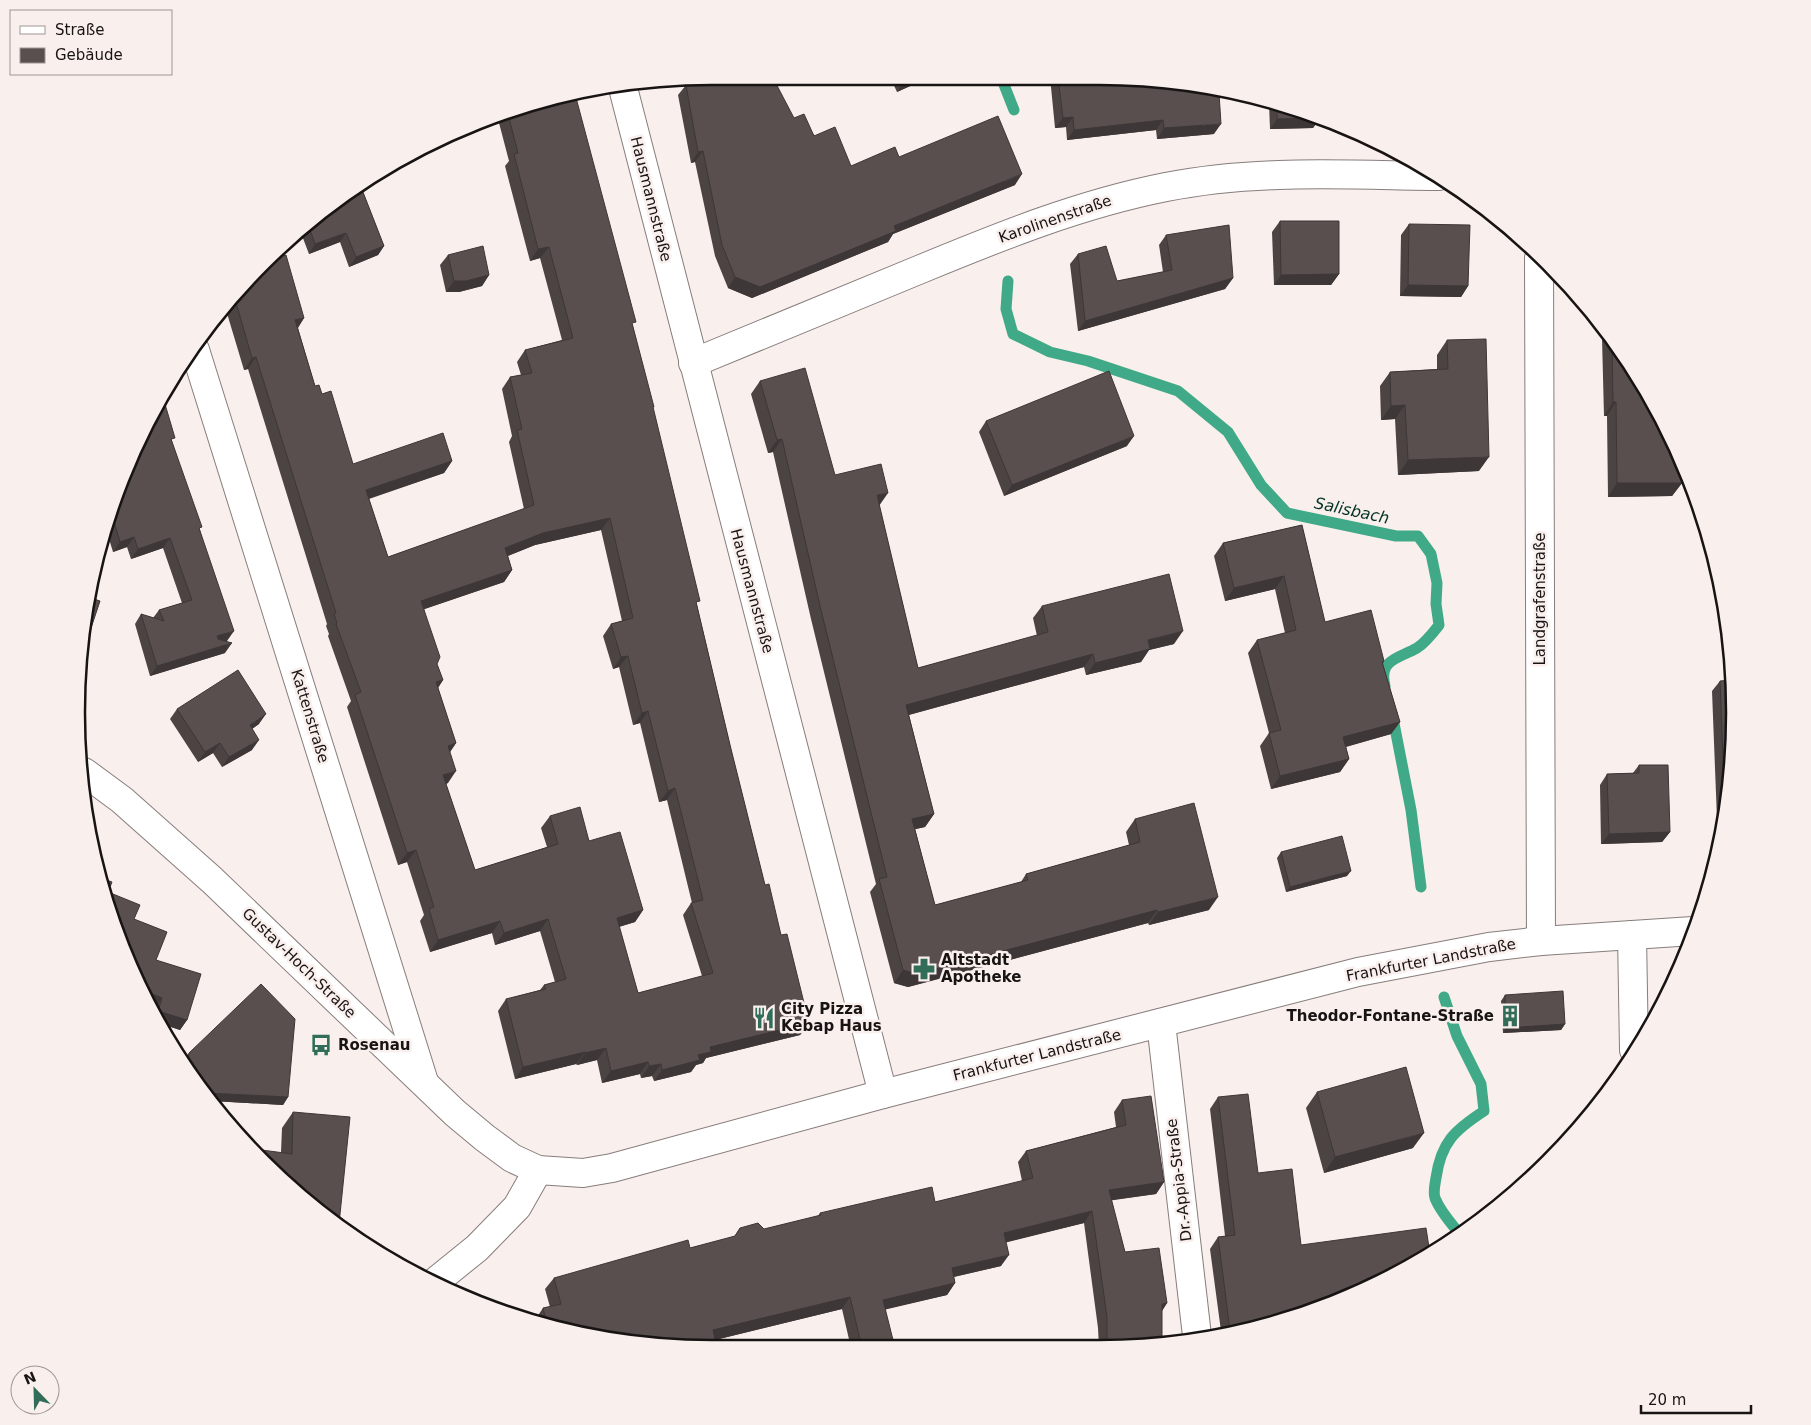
<svg xmlns="http://www.w3.org/2000/svg" width="1811" height="1425" viewBox="0 0 1811 1425" font-family="'DejaVu Sans',sans-serif">
<style>
.lines{fill:none;stroke-linecap:round;stroke-linejoin:round}
.stream{stroke:#40aa88;stroke-width:11}
.minor-casing{stroke:#877d7c;stroke-width:30}
.secondary-casing{stroke:#877d7c;stroke-width:30}
.minor{stroke:#fff;stroke-width:28}
.secondary{stroke:#fff;stroke-width:28}
.wall{fill:#4c4443;fill-rule:evenodd}
.shaded-wall{fill:#3e3737}
.building{fill:#584f4e;stroke:#3e3737;fill-rule:evenodd}
.labels{text-anchor:middle;stroke-width:5;stroke-linejoin:round;paint-order:stroke}
.street-label{font-size:15px;fill:#181414;stroke:#f9efed}
.poi-label{font-size:15px;font-weight:bold;fill:#181414;stroke:#f9efed;text-anchor:start}
.water-label{font-size:16px;font-style:italic;fill:#033426;stroke:#f9efed}
.rim{fill:none;stroke:#181414;stroke-width:2.5}
</style>
<rect width="100%" height="100%" fill="#f9efed"/>
<g class="lines">
<g class="stream">
<polyline points="1001,77 1014,110"/>
<path d="M1008,281L1006,309L1013,334L1050,352L1088,361L1178,391L1228,432L1261,485L1287,513L1396,536H1418L1431,554L1437,583L1436,604L1439,625C1432,634 1426,642 1417,648C1400,658 1378,659 1385,686"/>
<polyline points="1392,713 1411,810 1421,887"/>
<path d="M1444,997L1457,1036L1481,1084L1484,1111C1455,1130 1441,1142 1436,1178C1435,1184 1433,1192 1435,1198C1440,1211 1450,1222 1459,1233"/>
</g>
<g class="minor-casing">
<g id="minor">
<polyline points="623,88 883,1094"/>
<polyline points="1539,258 1541,941"/>
<polyline points="195,350 424,1082"/>
<path d="M693,363C769,332 845,301 921,269C1001,236 1080,204 1166,187C1255,169 1348,175 1439,176"/>
<polyline points="1632,935 1634,1050"/>
<polyline points="1161,1023 1197,1336"/>
</g>
</g>
<g class="secondary-casing">
<g id="secondary">
<polyline points="84,772 122,800 212,880 455,1113 485,1138 512,1158 538,1170 583,1173 612,1168 883,1094 1358,972 1489,947 1541,941 1693,931"/>
<polyline points="435,1282 477,1248 517,1207 538,1170"/>
</g>
</g>
<use href="#minor" class="minor"/>
<use href="#secondary" class="secondary"/>
</g>
<g class="wall">
<polygon points="712,76 794,118 851,166 899,157 1015,185 893,234 888,242 752,298 728,288 715,256 695,162 691,163 678,95 686,85 688,84 687,80"/>
<polygon points="890,77 930,77 897,92"/>
<polygon points="1050,77 1140,78 1214,134 1157,139 1156,130 1067,140 1066,127 1055,128"/>
<path d="M548,98L633,327L653,408L697,605L731,749L765,885L809,1023L800,1035L706,1058L703,1063L696,1065L691,1072L654,1081L652,1076L641,1078L640,1074L602,1083L597,1060L577,1065L576,1064L515,1079L498,1011L506,999L540,990L544,985L555,982L540,931L495,945L492,933L430,952L420,921L424,915L407,862L398,865L347,707L351,701L328,636L329,634L326,626L327,624L248,369L244,370L226,310L262,263L304,318L298,328L315,386L322,394L353,464L452,461L444,473L369,499L388,557L524,509L509,442L512,436L502,389L510,377L521,375L517,362L525,350L562,340L540,258L530,261L505,166L509,161L498,119ZM601,530L622,621L611,624L603,636L613,669L619,667L633,725L640,723L659,802L667,800L692,903H691L683,915L702,976L638,993L619,927L635,922L643,910L589,841L550,816L541,828L547,847L475,870L446,784L448,783L450,752L456,743L438,688L443,680L437,664L424,609L504,582L512,570L508,556L535,545Z"/>
<polygon points="1269,103 1303,110 1320,118 1313,128 1270,129"/>
<polygon points="361,187 384,246 378,255 349,267 340,242 309,254 301,233"/>
<polygon points="1280,221 1339,274 1331,285 1274,285 1272,232"/>
<polygon points="1409,224 1468,286 1461,297 1400,296 1401,235"/>
<polygon points="1166,235 1233,278 1225,289 1078,331 1070,264 1078,254 1117,281 1163,272 1159,245"/>
<polygon points="448,255 489,275 482,286 459,292 446,292 440,265"/>
<polygon points="1606,333 1649,394 1682,483 1672,496 1608,497 1607,416 1604,416 1602,338"/>
<polygon points="1447,340 1479,471 1398,475 1395,419 1381,420 1380,386 1390,372 1437,369 1437,355"/>
<polygon points="760,381 835,475 879,504 918,668 1037,636 1033,618 1042,606 1174,644 1149,650 1141,662 1086,675 1084,667 909,715 934,814 925,827 915,829 935,905 1021,882 1026,874 1129,845 1126,832 1135,819 1209,910 1149,925 1148,923 908,987 894,983 870,892 876,884 811,619 773,452 768,453 751,394"/>
<polygon points="162,394 172,441 200,530 227,641 226,641 225,653 150,676 135,624 141,614 153,618 159,610 182,603 163,548 131,559 127,547 113,552 106,529"/>
<polygon points="986,421 1127,446 1004,496 979,432"/>
<polygon points="1302,525 1325,622 1384,661 1383,664 1400,722 1391,734 1346,747 1349,759 1340,772 1271,789 1260,746 1269,733 1248,653 1257,640 1285,633 1275,589 1225,601 1214,556 1223,543"/>
<polygon points="1720,681 1733,754 1718,845 1712,691"/>
<polygon points="177,709 259,724 252,729 252,750 222,767 213,753 198,762 170,719"/>
<polygon points="1639,765 1670,832 1662,842 1601,844 1600,785 1607,774 1633,773"/>
<polygon points="1281,852 1347,876 1286,892 1277,858"/>
<polygon points="108,892 134,919 156,960 187,1020 180,1030 159,1023 154,1012 155,1008"/>
<polygon points="1505,995 1565,1024 1561,1030 1503,1033 1501,1001"/>
<polygon points="189,1053 288,1097 283,1105 212,1101 183,1061"/>
<polygon points="1317,1092 1413,1148 1324,1173 1306,1108"/>
<polygon points="1218,1097 1258,1173 1303,1315 1221,1331 1210,1249 1218,1237 1225,1236 1210,1109"/>
<polygon points="1122,1100 1164,1182 1156,1194 1111,1200 1125,1252 1167,1303 1140,1347 1099,1348 1098,1328 1084,1223 1006,1242 1001,1266 954,1277 955,1283 947,1295 885,1309 895,1348 851,1348 842,1309 715,1340 589,1337 535,1320 543,1308 550,1307 545,1289 554,1278 690,1248 734,1237 740,1228 764,1229 818,1216 820,1213 935,1202 1022,1181 1018,1162 1026,1151 1116,1127 1114,1112"/>
<polygon points="293,1112 339,1224 281,1152 282,1128"/>
</g>
<g class="shaded-wall">
<polygon points="915,77 930,77 897,92 904,82"/>
<polygon points="1073,117 1066,127 1055,128 1063,118"/>
<polygon points="1320,118 1313,128 1270,129 1277,119"/>
<polygon points="1163,120 1156,130 1067,140 1074,130"/>
<polygon points="1221,124 1214,134 1157,139 1164,128"/>
<polygon points="703,151 695,162 691,163 698,152"/>
<polygon points="1022,174 1015,185 893,234 888,242 752,298 728,288 735,277 894,226"/>
<polygon points="346,233 340,242 309,254 315,244"/>
<polygon points="384,246 378,255 349,267 356,257"/>
<polygon points="549,247 540,258 530,261 538,249"/>
<polygon points="1339,274 1331,285 1274,285 1281,275"/>
<polygon points="489,275 482,286 459,292 446,292 454,281"/>
<polygon points="1233,278 1225,289 1078,331 1085,321"/>
<polygon points="1408,285 1468,286 1461,297 1400,296"/>
<polygon points="304,318 296,330 295,320"/>
<polygon points="256,357 248,369 244,370 252,358"/>
<polygon points="1613,402 1616,402 1607,416 1604,416"/>
<polygon points="1405,405 1395,419 1381,420 1391,406"/>
<polygon points="1134,436 1127,446 1004,496 1012,485"/>
<polygon points="782,439 773,452 768,453 777,440"/>
<polygon points="1489,457 1479,471 1398,475 1408,460"/>
<polygon points="452,461 444,473 358,502 366,490"/>
<polygon points="1617,483 1682,483 1672,496 1608,497"/>
<polygon points="888,493 879,506 877,495"/>
<polygon points="610,518 601,530 535,545 497,560 505,548 543,533"/>
<polygon points="134,537 127,547 113,552 120,542"/>
<polygon points="170,538 163,548 131,559 138,549"/>
<polygon points="512,570 504,582 413,613 421,601"/>
<polygon points="1284,576 1275,589 1225,601 1234,588"/>
<polygon points="234,631 227,641 210,646 217,636"/>
<polygon points="1183,631 1174,644 1149,650 1141,662 1086,675 1095,663 1148,640"/>
<polygon points="232,643 225,653 150,676 157,666"/>
<polygon points="1093,654 1084,667 897,718 906,705"/>
<polygon points="628,656 619,667 613,669 621,657"/>
<polygon points="443,680 435,692 436,682"/>
<polygon points="648,711 640,723 633,725 642,713"/>
<polygon points="266,714 259,724 243,735 250,725"/>
<polygon points="1400,722 1391,734 1334,750 1343,737"/>
<polygon points="259,740 252,750 222,767 229,757"/>
<polygon points="220,743 213,753 198,762 205,752"/>
<polygon points="456,743 448,755 448,746"/>
<polygon points="1349,759 1340,772 1271,789 1280,776"/>
<polygon points="456,771 448,783 435,787 443,775"/>
<polygon points="675,788 667,800 659,802 668,791"/>
<polygon points="934,814 925,827 903,832 912,819"/>
<polygon points="1670,832 1662,842 1601,844 1609,834"/>
<polygon points="416,850 407,862 398,865 407,853"/>
<polygon points="1351,871 1347,876 1286,892 1290,887"/>
<polygon points="1218,897 1209,910 1149,925 1158,912"/>
<polygon points="643,910 635,922 608,930 617,918"/>
<polygon points="1157,910 1148,923 908,987 894,983 903,970"/>
<polygon points="548,919 540,931 495,945 504,933"/>
<polygon points="500,921 492,933 430,952 438,940"/>
<polygon points="145,991 162,998 155,1008 152,1006"/>
<polygon points="158,1011 187,1020 180,1030 159,1023 155,1015"/>
<polygon points="809,1023 800,1035 706,1058 703,1063 696,1065 691,1072 654,1081 662,1070 698,1055 710,1047"/>
<polygon points="1565,1024 1561,1030 1503,1033 1506,1028"/>
<polygon points="606,1048 597,1060 577,1065 585,1053"/>
<polygon points="585,1052 576,1064 515,1079 523,1067"/>
<polygon points="648,1062 640,1074 602,1083 611,1071"/>
<polygon points="661,1064 652,1076 641,1078 649,1066"/>
<polygon points="206,1093 288,1097 283,1105 212,1101"/>
<polygon points="1424,1133 1413,1148 1324,1173 1335,1157"/>
<polygon points="1164,1182 1156,1194 1100,1202 1109,1190"/>
<polygon points="1092,1211 1084,1223 996,1245 1004,1233"/>
<polygon points="1009,1255 1001,1266 944,1279 952,1268"/>
<polygon points="955,1283 947,1295 875,1312 883,1300"/>
<polygon points="850,1297 842,1309 715,1340 709,1348 688,1346 713,1330"/>
<polygon points="1167,1303 1159,1315 1162,1304"/>
</g>
<g class="building">
<polygon points="712,76 772,76 794,118 804,114 814,136 835,127 851,166 895,147 899,157 998,116 1022,174 894,226 896,231 760,287 735,277 722,245 703,151 698,152 686,85 698,83 697,78"/>
<polygon points="902,77 915,77 904,82"/>
<polygon points="1058,77 1140,78 1219,93 1221,124 1164,128 1163,120 1074,130 1073,117 1063,118"/>
<path d="M575,94L636,322L632,323L654,407H653L700,601L696,602L731,749L765,885L769,884L781,935L787,934L809,1023L710,1047L711,1052L698,1055L700,1060L662,1070L661,1064L649,1066L648,1062L611,1071L606,1048L585,1053V1052L523,1067L506,999L546,989L544,985L566,979L548,919L504,933L500,921L438,940L429,909L434,907L416,850L407,853L355,695L361,692L336,624L337,623L334,614L336,613L256,357L252,358L235,299L262,263L286,255L304,318L295,320L315,386L319,385L322,394L331,391L353,464L443,433L452,461L366,490L388,557L534,505L517,430L522,429L510,377L532,373L525,350L573,338L549,247L538,249L514,154L518,153L508,114L548,98ZM610,518L633,618L611,624L621,657L628,656L642,713L648,711L668,791L675,788L703,900L691,903L713,973L638,993L617,918L643,910L620,832L589,841L580,807L550,816L558,844L475,870L443,775L456,771L448,746L456,743L436,682L443,680L437,664L440,657L421,601L512,570L505,548L543,533Z"/>
<polygon points="1277,105 1303,110 1320,118 1277,119"/>
<polygon points="361,187 384,246 356,257 346,233 315,244 309,227"/>
<polygon points="1280,221 1339,221 1339,274 1281,275"/>
<polygon points="1409,224 1470,225 1468,286 1408,285"/>
<polygon points="1229,225 1233,278 1085,321 1078,254 1106,246 1117,281 1172,270 1166,235"/>
<polygon points="483,246 489,275 466,281 454,281 448,255"/>
<polygon points="1486,339 1489,457 1408,460 1405,405 1391,406 1390,372 1448,369 1447,340"/>
<polygon points="1612,342 1649,394 1681,465 1682,483 1617,483 1616,402 1613,402"/>
<polygon points="805,368 835,475 881,464 888,493 877,495 918,668 1048,632 1042,606 1169,574 1183,631 1148,640 1150,649 1095,663 1093,654 906,705 934,814 912,819 935,905 1028,880 1026,874 1140,842 1135,819 1194,803 1218,897 1158,912 1157,910 917,974 903,970 879,879 887,877 820,606 782,439 777,440 760,381"/>
<polygon points="1109,371 1134,436 1012,485 986,421"/>
<polygon points="162,394 175,438 171,439 202,527 199,528 234,631 217,636 218,639 232,643 157,666 141,614 164,621 159,610 192,600 170,538 138,549 134,537 120,542 112,515 117,503 120,502 118,499 122,491 124,490 123,487"/>
<polygon points="1302,525 1325,622 1371,610 1384,661 1382,662 1400,722 1343,737 1349,759 1280,776 1269,733 1281,730 1257,640 1296,630 1284,576 1234,588 1223,543"/>
<polygon points="91,598 100,601 85,646"/>
<polygon points="238,670 266,714 250,725 259,740 229,757 220,743 205,752 177,709"/>
<polygon points="1731,680 1733,754 1725,808 1720,681"/>
<polygon points="1639,765 1668,765 1670,832 1609,834 1607,774 1639,773"/>
<polygon points="1342,836 1351,871 1290,887 1281,852"/>
<polygon points="98,877 112,882 108,892 140,905 134,919 167,932 156,960 201,974 187,1020 158,1011 162,998 145,991"/>
<polygon points="261,984 295,1019 288,1097 206,1093 188,1068 189,1053"/>
<polygon points="1563,991 1565,1024 1506,1028 1505,995"/>
<polygon points="1406,1067 1424,1133 1335,1157 1317,1092"/>
<polygon points="1248,1094 1258,1173 1292,1169 1301,1245 1426,1228 1430,1254 1417,1263 1303,1315 1230,1330 1218,1237 1235,1235 1218,1097"/>
<polygon points="1151,1096 1164,1182 1109,1190 1125,1252 1159,1248 1167,1303 1162,1304 1162,1343 1140,1347 1107,1347 1107,1317 1092,1211 1004,1233 1009,1255 952,1268 955,1283 883,1300 895,1348 862,1348 850,1297 713,1330 715,1339 688,1346 589,1337 547,1324 543,1308 561,1304 554,1278 688,1240 690,1248 735,1236 740,1228 758,1223 764,1229 821,1215 820,1213 932,1187 935,1202 1033,1178 1026,1151 1126,1125 1122,1100"/>
<polygon points="293,1112 350,1117 339,1224 254,1149 292,1154"/>
</g>
<defs>
<g id="pharmacy-bare" transform="scale(1.725)"><path d="M-2-6h4v4h4v4h-4v4h-4v-4h-4v-4h4Z" fill="#316d59" stroke="#f9efed" stroke-width="2.5" paint-order="stroke"/></g>
<g id="building-bare" transform="scale(1.725)"><path d="M-4-6H4V6H1V3H-1V6H-4ZM-2.5-4.3h1.7v1.8h-1.7ZM.8-4.3h1.7v1.8H.8ZM-2.5-1h1.7V.8h-1.7ZM.8-1h1.7V.8H.8Z" fill="#316d59" stroke="#f9efed" stroke-width="2.5" paint-order="stroke"/></g>
<g id="restaurant-bare" transform="scale(1.725)"><path d="M-5-6h1v4h1v-4h1v4h1v-4h1v5L-1.5 .5V6h-2V.5L-5-1ZM5-6V6H3V1.5H1.5Q1.5-4 5-6Z" fill="#316d59" stroke="#f9efed" stroke-width="2.5" paint-order="stroke"/></g>
<g id="bus-bare" transform="scale(1.725)"><path d="M-5-6H5V4H4V6H2V4H-2V6H-4V4H-5ZM-3.5-4V0h7V-4ZM-3.5 1.2v1.5H-2V1.2ZM2 1.2v1.5H3.5V1.2Z" fill="#316d59" stroke="#f9efed" stroke-width="2.5" paint-order="stroke"/></g>
</defs>
<g fill-rule="evenodd">
<use href="#pharmacy-bare" x="924" y="969"/>
<use href="#building-bare" x="1510" y="1016"/>
<use href="#restaurant-bare" x="764" y="1018"/>
<use href="#bus-bare" x="321" y="1045"/>
</g>
<g class="labels">
<g class="street-label">
<text transform="translate(651 199) rotate(76)" y="5">Hausmannstraße</text>
<text transform="translate(1055 219) rotate(-19)" y="5">Karolinenstraße</text>
<text transform="translate(752 591) rotate(75)" y="5">Hausmannstraße</text>
<text transform="translate(1540 599) rotate(-90)" y="5">Landgrafenstraße</text>
<text transform="translate(310 716) rotate(73)" y="5">Kattenstraße</text>
<text transform="translate(1431 960) rotate(-11)" y="5">Frankfurter Landstraße</text>
<text transform="translate(299 963) rotate(44)" y="5">Gustav-Hoch-Straße</text>
<text transform="translate(1037 1055) rotate(-14)" y="5">Frankfurter Landstraße</text>
<text transform="translate(1179 1180) rotate(-97)" y="5">Dr.-Appia-Straße</text>
</g>
<g class="poi-label">
<text x="941" y="965">Altstadt<tspan x="941" dy="17">Apotheke</tspan></text>
<text x="781" y="1014">City Pizza<tspan x="781" dy="17">Kebap Haus</tspan></text>
<text x="1494" y="1021" text-anchor="end">Theodor-Fontane-Straße</text>
<text x="338" y="1050">Rosenau</text>
</g>
<g class="water-label">
<text transform="translate(1352 510) rotate(12)" y="6">Salisbach</text>
</g>
</g>
<path d="M0 0H1811V1425H0ZM712 85H1099A627 627 0 0 1 1726 712V713A627 627 0 0 1 1099 1340H712A627 627 0 0 1 85 713V712A627 627 0 0 1 712 85Z" fill="#f9efed" fill-rule="evenodd"/>
<path class="rim" d="M712 85H1099A627 627 0 0 1 1726 712V713A627 627 0 0 1 1099 1340H712A627 627 0 0 1 85 713V712A627 627 0 0 1 712 85Z"/>
<rect x="10" y="10" width="162" height="65" fill="#f9efed" stroke="#9f9796"/>
<rect x="20" y="26" width="25" height="8" fill="#ffffff" stroke="#9f9796"/>
<text x="55" y="35" font-size="15" fill="#181414">Straße</text>
<rect x="20" y="48" width="25" height="15" fill="#584f4e" stroke="#9f9796"/>
<text x="55" y="60" font-size="15" fill="#181414">Gebäude</text>
<g transform="translate(35 1390) rotate(337)"><circle r="24" fill="#f9efed" stroke="#9f9796"/>
<path d="M0-4L9 19L0 12L-9 19Z" fill="#316d59"/>
<text y="-8" font-size="14" font-weight="bold" text-anchor="middle" fill="#181414">N</text>
</g>
<path d="M1641 1405v8h110v-8" fill="none" stroke="#181414" stroke-width="2.5"/>
<text x="1648" y="1405" font-size="15" fill="#181414" stroke="#f9efed" stroke-width="4" paint-order="stroke">20 m</text>
</svg>
